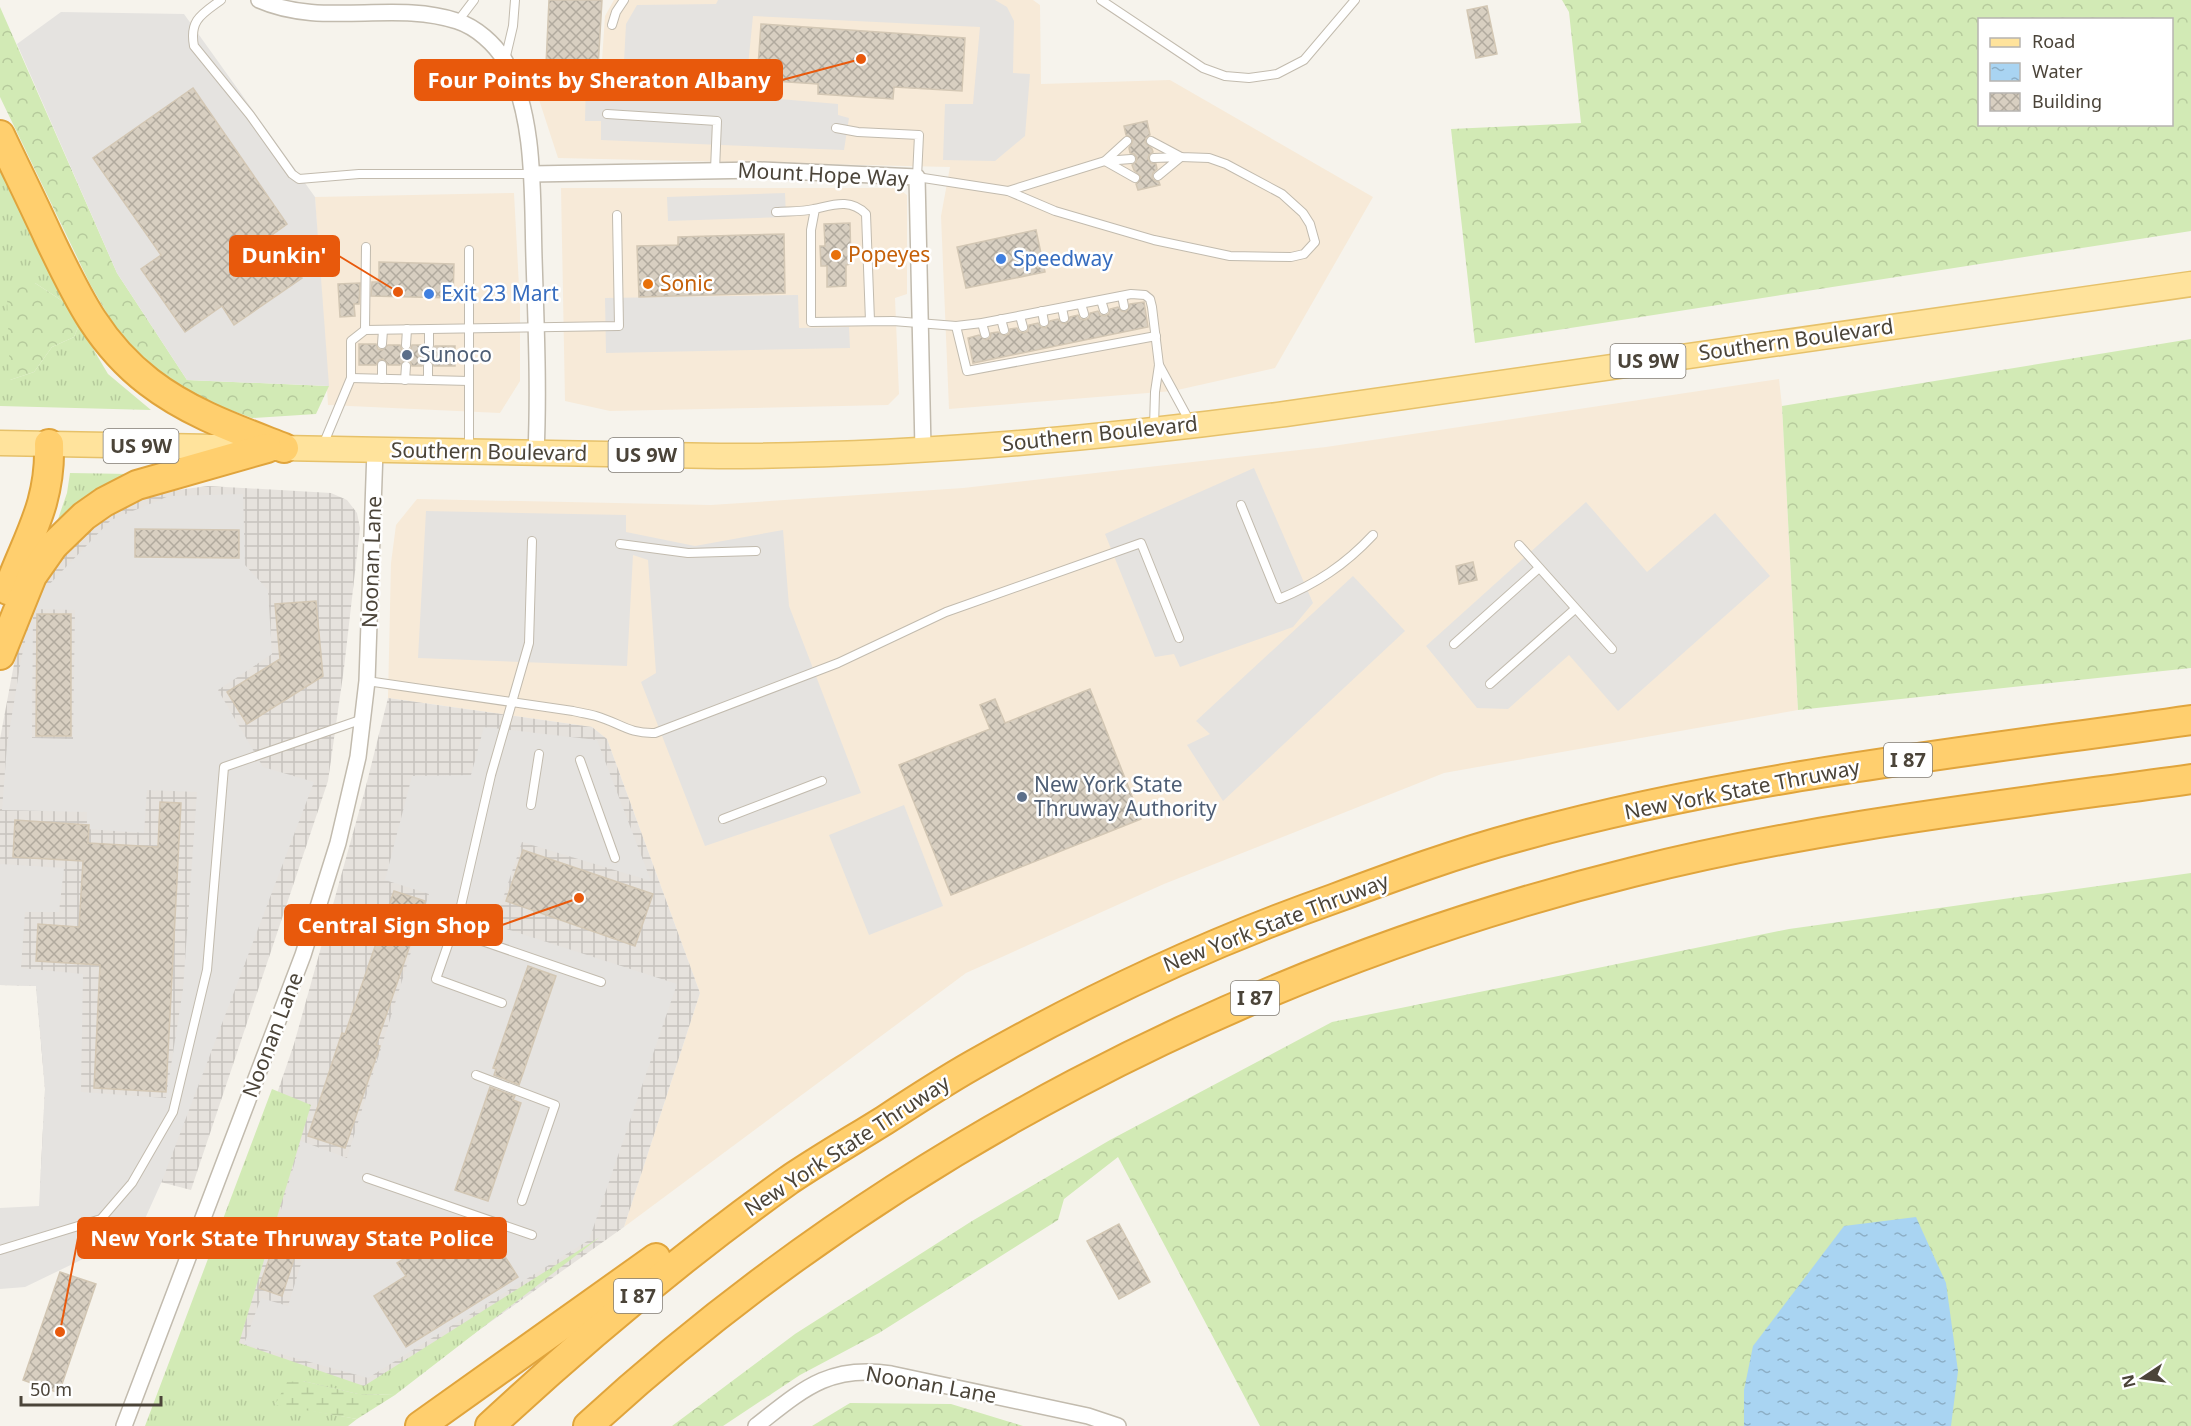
<svg xmlns="http://www.w3.org/2000/svg" width="2191" height="1426" viewBox="0 0 2191 1426" font-family="'Noto Sans',sans-serif">
<style>
.commercial{fill:#f7ead8}
.industrial{fill:url(#industrial-grid)}
.grass{fill:url(#grass-tufts)}
.forest{fill:url(#forest-crowns);fill-rule:evenodd}
.wetland{fill:url(#wetland-marsh)}
.parking{fill:#e5e3e0;fill-rule:evenodd}
.water{fill:url(#water-ripples)}
.building{fill:url(#building-cross-hatch);stroke:#d3c7b4;stroke-width:1.5}
.lines{fill:none;stroke-linecap:round;stroke-linejoin:round}
.lane-casing{stroke:#c2bbae;stroke-width:10}
.street-casing{stroke:#c2bbae;stroke-width:18}
.primary-casing{stroke:#e6c16a;stroke-width:27}
.highway-casing{stroke:#e0a43c;stroke-width:32}
.lane{stroke:#fff;stroke-width:8}
.street{stroke:#fff;stroke-width:15}
.primary{stroke:#ffe39c;stroke-width:24}
.highway{stroke:#ffcf6e;stroke-width:28}
.food-dot{fill:#e8710a;stroke:#fff;stroke-width:2}
.shop-dot{fill:#3f7fe0;stroke:#fff;stroke-width:2}
.service-dot{fill:#5c6f8a;stroke:#fff;stroke-width:2}
.labels{text-anchor:middle;stroke-width:5;stroke-linejoin:round;paint-order:stroke}
.shield{fill:#fff;stroke:#817c74;stroke-width:1.5}
.shield-label{font-size:20px;font-weight:bold;fill:#4b4439}
.street-label{font-size:21px;fill:#4b4439;stroke:#fff}
.food-label{font-size:21px;fill:#c56008;stroke:#fff;text-anchor:start}
.shop-label{font-size:21px;fill:#366cbe;stroke:#fff;text-anchor:start}
.service-label{font-size:21px;fill:#4e5e75;stroke:#fff;text-anchor:start}
.leader{fill:none;stroke:#e8590c;stroke-width:2}
.callout-dot{fill:#e8590c;stroke:#fff;stroke-width:2}
.callout{fill:#e8590c;stroke:#e8590c;stroke-width:2}
.callout-label{font-size:22px;text-anchor:middle;font-weight:bold;fill:#fff}
</style>
<defs>
<pattern id="industrial-grid" width="8" height="8" patternUnits="userSpaceOnUse" patternTransform="scale(1.5)"><rect width="8" height="8" fill="#e6e2dd"/><path d="M0 4h8M4 0v8" fill="none" stroke="#c7c3be"/></pattern>
<pattern id="grass-tufts" width="24" height="20" patternUnits="userSpaceOnUse" patternTransform="scale(1.5)"><rect width="24" height="20" fill="#d2eab5"/><path d="M3 7l-1-3M5 7V3M7 7l1-3M15 17l-1-3M17 17v-4M19 17l1-3" fill="none" stroke="#b6ca9c"/></pattern>
<pattern id="forest-crowns" width="20" height="18" patternUnits="userSpaceOnUse" patternTransform="scale(1.5)"><rect width="20" height="18" fill="#d2eab5"/><path d="M2 6a3 3 0 1 1 6 0M12 15a3 3 0 1 1 6 0" fill="none" stroke="#b6ca9c"/></pattern>
<pattern id="wetland-marsh" width="20" height="14" patternUnits="userSpaceOnUse" patternTransform="scale(1.5)"><rect width="20" height="14" fill="#d2eab5"/><path d="M1 5h8M5 5V1M11 12h8M15 12V8" fill="none" stroke="#b6ca9c"/></pattern>
<pattern id="water-ripples" width="26" height="14" patternUnits="userSpaceOnUse" patternTransform="scale(1.5)"><rect width="26" height="14" fill="#a9d4f2"/><path d="M2 4q2-2 4 0t4 0M15 11q2-2 4 0t4 0" fill="none" stroke="#8caec5"/></pattern>
<pattern id="building-cross-hatch" width="8" height="8" patternUnits="userSpaceOnUse" patternTransform="scale(1.5)"><rect width="8" height="8" fill="#d8cfc1"/><path d="M0 0l8 8M0 8l8-8" fill="none" stroke="#b1aa9e"/></pattern>
</defs>
<rect width="100%" height="100%" fill="#f6f3ec"/>
<g class="commercial">
<polygon points="614,0 1033,0 1040,5 1041,84 1170,80 1373,197 1275,368 1173,391 949,409 941,216 950,167 558,158 530,72 601,76 605,16"/>
<polygon points="561,188 897,188 907,195 907,294 895,298 899,394 888,405 610,411 565,401"/>
<polygon points="514,193 520,305 520,381 500,413 328,405 315,197"/>
<polygon points="1779,379 1782,406 1798,710 1444,773 1164,884 966,973 624,1227 700,993 607,739 592,727 388,698 391,563 396,525 417,499 711,505 963,488 1326,447"/>
</g>
<g class="industrial">
<polygon points="208,486 331,493 347,500 357,513 360,528 344,668 328,781 191,1190 145,1178 40,1187 45,1089 36,986 0,985 0,739 14,664 24,624 38,590 63,553 93,525 126,503 162,492"/>
<polygon points="388,698 592,727 607,739 700,993 624,1227 416,1375 340,1416 174,1393 294,1044 365,790"/>
</g>
<g class="grass">
<polygon points="0,160 67,304 35,283 10,380 34,372 52,347 74,337 79,325 108,374 151,410 0,406"/>
<polygon points="70,473 131,474 57,522 67,493"/>
<polygon points="272,1089 311,1105 239,1343 364,1386 600,1237 395,1395 358,1394 303,1381 275,1404 357,1419 348,1426 145,1426"/>
</g>
<g class="forest">
<path d="M1562,0H2191V231L1475,343L1451,129L1581,123L1569,12ZM1980,20H2172V124H1980Z"/>
<polygon points="0,7 117,273 187,380 329,386 316,414 252,418 203,400 159,373 120,336 90,284 0,97"/>
<polygon points="14,283 35,283 67,304 79,325 74,337 52,347 34,372 10,380 7,295"/>
<polygon points="2191,339 2191,668 1798,710 1782,406"/>
<polygon points="2191,873 2191,1426 1260,1426 1118,1157 1064,1199 1058,1220 879,1333 800,1375 723,1426 672,1426 795,1334 972,1221 1110,1140 1332,1022 1789,929"/>
<polygon points="850,1403 951,1404 1023,1426 812,1426"/>
</g>
<polygon class="wetland" points="303,1381 358,1394 395,1395 357,1419 275,1405 287,1382"/>
<g class="parking">
<polygon points="718,0 995,0 1007,7 1014,21 1013,73 1030,74 1025,136 995,161 943,160 945,104 973,104 980,27 753,16 745,96 838,104 838,115 849,118 844,150 601,140 601,121 585,121 586,80 623,81 626,24 637,5 716,4"/>
<path d="M61,12L184,14L315,197L329,386L187,380L117,273L17,44ZM193,88L287,224L272,235L302,278L235,325L222,306L185,332L141,269L161,255L93,158Z"/>
<polygon points="785,193 786,217 668,221 667,197"/>
<polygon points="798,295 799,328 849,327 850,348 606,353 605,298"/>
<polygon points="1254,468 1313,603 1293,627 1180,667 1174,654 1155,657 1105,534"/>
<path d="M243,494L245,565L268,590L272,654L218,690L263,767L314,782L162,1181L139,1232L25,1287L0,1289V1208L39,1206L45,1089L36,986L0,985V864L64,868L59,912H25L21,968L83,974L81,1092L166,1098L183,989L197,792L147,790L144,833L87,829V812L2,810L7,745L21,660L32,610L43,591L111,520L169,496ZM33,609L75,610L73,739L32,738Z"/>
<polygon points="1586,502 1647,572 1715,513 1770,576 1618,711 1569,655 1508,709 1477,708 1426,646"/>
<polygon points="426,511 626,515 626,532 695,546 783,530 789,606 861,793 705,846 641,682 656,673 648,560 633,555 627,666 418,658"/>
<polygon points="1353,576 1405,631 1223,801 1187,745 1210,734 1196,721"/>
<path d="M484,727L597,740L651,881L522,842L494,925L677,984L589,1240L368,1378L244,1344L261,1298L288,1306L308,1241L276,1227L301,1141L347,1158L429,894L385,880L412,776L471,775ZM528,966L556,976L521,1078L493,1068ZM488,1092L521,1103L488,1201L455,1189ZM481,1219L517,1277L406,1276L398,1264L441,1245L436,1235L455,1223L461,1232Z"/>
<polygon points="904,805 943,906 869,935 829,835"/>
</g>
<polygon class="water" points="1916,1217 1946,1283 1958,1371 1951,1426 1744,1426 1744,1390 1753,1346 1844,1226"/>
<g class="building">
<polygon points="549,0 602,0 598,68 546,65"/>
<polygon points="1487,6 1497,54 1476,58 1467,10"/>
<polygon points="761,24 965,38 962,91 894,87 893,99 818,94 818,84 757,80"/>
<polygon points="193,88 287,224 272,235 302,278 234,325 222,306 185,332 141,269 161,255 93,158"/>
<polygon points="1147,121 1150,135 1146,138 1145,142 1152,149 1153,152 1149,155 1148,159 1151,163 1156,164 1157,169 1153,173 1152,178 1155,181 1159,182 1160,185 1138,190 1136,184 1141,177 1134,170 1132,165 1136,162 1137,158 1134,154 1130,153 1129,148 1132,143 1133,139 1126,135 1124,126"/>
<polygon points="850,223 851,264 846,265 846,286 827,287 827,266 821,266 820,246 825,246 824,224"/>
<polygon points="1036,230 1045,272 966,288 957,247"/>
<polygon points="784,234 785,293 639,297 637,246 678,245 678,237"/>
<polygon points="379,262 454,264 453,298 371,296 372,282 379,282"/>
<polygon points="360,283 359,304 354,304 355,316 340,317 338,284"/>
<polygon points="1144,302 1148,327 973,363 968,338 979,335 986,340 990,338 991,333 998,332 1005,336 1009,334 1010,329 1017,328 1019,332 1024,333 1028,331 1029,325 1038,323 1041,327 1046,328 1050,321 1058,319 1062,323 1066,324 1070,317 1078,315 1080,319 1085,320 1089,318 1090,313 1098,311 1100,315 1105,316 1109,314 1110,309 1118,307 1122,311 1126,312 1129,308 1130,304"/>
<polygon points="359,344 376,344 378,349 382,350 388,345 400,345 402,350 406,351 411,349 412,345 423,345 428,351 432,350 435,346 455,346 455,366 434,366 429,360 425,361 422,366 412,366 410,361 406,360 400,365 388,365 383,359 379,360 376,365 359,365"/>
<polygon points="135,529 239,530 239,558 135,557"/>
<polygon points="1473,562 1477,580 1459,584 1456,566"/>
<polygon points="316,601 323,676 247,724 227,692 280,659 275,604"/>
<polygon points="37,614 71,614 71,736 36,736"/>
<polygon points="1090,689 1141,819 951,895 899,765 990,729 980,705 995,699 1005,723"/>
<polygon points="160,802 181,803 166,1092 94,1088 100,965 36,961 38,924 79,927 83,861 13,857 15,820 89,825 88,843 158,847"/>
<polygon points="523,850 653,894 635,946 506,901"/>
<polygon points="394,891 425,901 376,1045 380,1046 345,1148 308,1136 342,1033 345,1034"/>
<polygon points="528,966 556,976 519,1085 494,1075 496,1069 493,1068"/>
<polygon points="490,1087 515,1096 513,1100 521,1103 488,1201 455,1190"/>
<polygon points="476,1222 485,1225 518,1277 406,1347 374,1296 406,1276 397,1263 438,1238 436,1235 455,1223 461,1232"/>
<polygon points="1119,1224 1150,1282 1119,1299 1087,1241"/>
<polygon points="277,1236 299,1244 282,1296 259,1288"/>
<polygon points="60,1272 96,1284 59,1393 23,1380"/>
</g>
<g class="lines">
<g class="lane-casing">
<g id="lane">
<path d="M221,0C202,14 189,20 194,46L250,115L292,174L299,179L359,174H531"/>
<polyline points="1101,0 1203,68 1225,76 1249,78 1277,74 1304,60 1355,0"/>
<polyline points="458,21 474,0"/>
<polyline points="612,25 616,12 624,0"/>
<polyline points="505,60 513,26 515,0"/>
<polyline points="607,114 717,121 715,170"/>
<polyline points="836,128 858,132 919,135 917,177 1008,191 1055,211 1154,240 1230,256 1291,257 1304,254 1315,242 1310,224 1303,213 1282,194 1226,164 1209,158 1181,157 1151,141"/>
<polyline points="1154,158 1181,157 1158,176"/>
<polyline points="1131,159 1105,161 1135,178"/>
<polyline points="1008,191 1105,161 1127,141"/>
<polyline points="815,209 811,230 811,322 893,321 956,326 982,323 1131,294 1145,295 1150,299 1152,307 1159,365 1155,392 1154,427"/>
<path d="M776,212C788,211 802,212 814,209C833,205 850,198 866,214L870,321"/>
<polyline points="1122,296 1124,306"/>
<polyline points="1101,300 1104,310"/>
<polyline points="1081,304 1084,314"/>
<polyline points="1062,308 1064,318"/>
<polyline points="1042,311 1044,322"/>
<polyline points="1020,316 1023,327"/>
<polyline points="1001,319 1004,330"/>
<polyline points="982,323 985,334"/>
<polyline points="956,326 967,371 1156,336"/>
<polyline points="365,330 366,247"/>
<polyline points="382,344 383,330"/>
<polyline points="406,345 407,329"/>
<polyline points="429,345 429,329"/>
<polyline points="1159,365 1190,422"/>
<polyline points="351,378 469,381"/>
<polyline points="382,379 382,365"/>
<polyline points="405,380 406,366"/>
<polyline points="428,380 428,366"/>
<polyline points="323,445 351,378 351,341 365,330 619,326 617,215"/>
<polyline points="469,447 469,250"/>
<path d="M1241,505L1279,599C1316,584 1345,565 1373,535"/>
<polyline points="620,544 688,553 756,551"/>
<polyline points="1519,545 1612,649"/>
<polyline points="1454,644 1539,568"/>
<path d="M367,681L573,711C581,713 589,714 596,716C620,723 629,734 655,733L838,663L946,612L1141,543L1179,638"/>
<polyline points="1490,684 1575,609"/>
<polyline points="580,760 615,858"/>
<polyline points="531,805 539,754"/>
<polyline points="723,819 822,781"/>
<polyline points="453,931 601,982"/>
<polyline points="502,1003 436,979 460,910 491,775 529,643 532,541"/>
<polyline points="476,1075 555,1105 522,1201"/>
<polyline points="367,1178 532,1235"/>
<polyline points="0,1250 101,1219 132,1183 173,1112 207,970 224,767 363,719"/>
</g>
</g>
<g class="street-casing">
<g id="street">
<path d="M259,0C322,28 394,0 457,21C476,27 495,44 505,61C536,115 532,197 534,258C536,323 539,388 536,453"/>
<polyline points="531,174 760,170 917,177 923,449"/>
<polyline points="124,1426 303,955 338,843 358,757 367,681 375,450"/>
<path d="M756,1426C802,1390 829,1364 891,1374L1088,1416L1118,1426"/>
</g>
</g>
<g class="primary-casing">
<path id="primary" d="M0,443L719,456C909,456 1098,439 1285,414L2191,284"/>
</g>
<g class="highway-casing">
<g id="highway">
<path d="M0,135C16,169 33,203 49,238C76,294 98,343 149,382C189,413 238,430 284,448"/>
<path d="M8,590C28,536 51,504 49,444"/>
<polyline points="0,655 32,576 53,546 84,516 104,502 137,485 267,448"/>
<polyline points="420,1426 656,1258"/>
<path d="M490,1426C585,1338 684,1255 789,1180C820,1159 853,1140 885,1120C914,1101 943,1082 973,1065C1089,999 1208,943 1333,899C1395,876 1457,853 1521,836C1739,776 1968,752 2191,720"/>
<path d="M588,1426C882,1156 1246,968 1633,872C1816,826 2004,805 2191,779"/>
</g>
</g>
<use href="#lane" class="lane"/>
<use href="#street" class="street"/>
<use href="#primary" class="primary"/>
<use href="#highway" class="highway"/>
</g>
<g class="food-dot">
<circle cx="836" cy="255" r="6"/>
<circle cx="648" cy="284" r="6"/>
</g>
<g class="shop-dot">
<circle cx="1001" cy="259" r="6"/>
<circle cx="429" cy="294" r="6"/>
</g>
<g class="service-dot">
<circle cx="407" cy="355" r="6"/>
<circle cx="1022" cy="797" r="6"/>
</g>
<g class="labels">
<g class="shield">
<rect x="1610.5" y="344" width="75" height="34" rx="4.5"/>
<rect x="103.5" y="429" width="75" height="34" rx="4.5"/>
<rect x="608.5" y="438" width="75" height="34" rx="4.5"/>
<rect x="1884" y="743" width="48" height="34" rx="4.5"/>
<rect x="1231" y="981" width="48" height="34" rx="4.5"/>
<rect x="614" y="1279" width="48" height="34" rx="4.5"/>
</g>
<g class="shield-label">
<text x="1648" y="368">US 9W</text>
<text x="141" y="453">US 9W</text>
<text x="646" y="462">US 9W</text>
<text x="1908" y="767">I 87</text>
<text x="1255" y="1005">I 87</text>
<text x="638" y="1303">I 87</text>
</g>
<g class="street-label">
<text transform="translate(823 175) rotate(3)" y="7">Mount Hope Way</text>
<text transform="translate(1796 340) rotate(-8)" y="7">Southern Boulevard</text>
<text transform="translate(1100 434) rotate(-6)" y="7">Southern Boulevard</text>
<text transform="translate(489 452) rotate(1)" y="7">Southern Boulevard</text>
<text transform="translate(372 562) rotate(-88)" y="7">Noonan Lane</text>
<text transform="translate(1742 790) rotate(-11)" y="7">New York State Thruway</text>
<text transform="translate(1276 923) rotate(-21)" y="7">New York State Thruway</text>
<text transform="translate(273 1035) rotate(-69)" y="7">Noonan Lane</text>
<text transform="translate(847 1146) rotate(-33)" y="7">New York State Thruway</text>
<text transform="translate(931 1385) rotate(10)" y="7">Noonan Lane</text>
</g>
<g class="food-label">
<text x="848" y="262">Popeyes</text>
<text x="660" y="291">Sonic</text>
</g>
<g class="shop-label">
<text x="1013" y="266">Speedway</text>
<text x="441" y="301">Exit 23 Mart</text>
</g>
<g class="service-label">
<text x="419" y="362">Sunoco</text>
<text x="1034" y="792">New York State<tspan x="1034" dy="24">Thruway Authority</tspan></text>
</g>
</g>
<path class="leader" d="M861 59L782 80M398 292L339 256M579 898L502 925M60 1332L78 1238"/>
<g class="callout-dot">
<circle cx="861" cy="59" r="6"/>
<circle cx="398" cy="292" r="6"/>
<circle cx="579" cy="898" r="6"/>
<circle cx="60" cy="1332" r="6"/>
</g>
<g class="callout">
<rect x="415" y="60" width="367" height="40" rx="6"/>
<rect x="230" y="236" width="109" height="40" rx="6"/>
<rect x="285" y="905" width="217" height="40" rx="6"/>
<rect x="78" y="1218" width="428" height="40" rx="6"/>
</g>
<g class="callout-label">
<text x="599" y="88">Four Points by Sheraton Albany</text>
<text x="284" y="263">Dunkin'</text>
<text x="394" y="933">Central Sign Shop</text>
<text x="292" y="1246">New York State Thruway State Police</text>
</g>
<rect x="1978" y="18" width="195" height="108" fill="#ffffff" stroke="#b7b4b0" stroke-width="1.5"/>
<rect x="1990" y="38" width="30" height="9" fill="#ffe39c" stroke="#b7b4b0" stroke-width="1.5"/>
<text x="2032" y="48" font-size="18" fill="#4b4439">Road</text>
<rect x="1990" y="63" width="30" height="18" fill="url(#water-ripples)" stroke="#b7b4b0" stroke-width="1.5"/>
<text x="2032" y="78" font-size="18" fill="#4b4439">Water</text>
<rect x="1990" y="93" width="30" height="18" fill="url(#building-cross-hatch)" stroke="#b7b4b0" stroke-width="1.5"/>
<text x="2032" y="108" font-size="18" fill="#4b4439">Building</text>
<g transform="translate(2143 1378) rotate(257)" stroke="#ffffff" stroke-width="4.5" paint-order="stroke">
<path d="M0-4.5L10 22L0 15L-10 22Z" fill="#4b4439"/>
<text y="-9" font-size="16" font-weight="bold" text-anchor="middle" fill="#4b4439">N</text>
</g>
<path d="M21 1396v9h140v-9" fill="none" stroke="#4b4439" stroke-width="3"/>
<text x="30" y="1396" font-size="18" fill="#4b4439" stroke="#ffffff" stroke-width="4.5" paint-order="stroke">50 m</text>
</svg>
